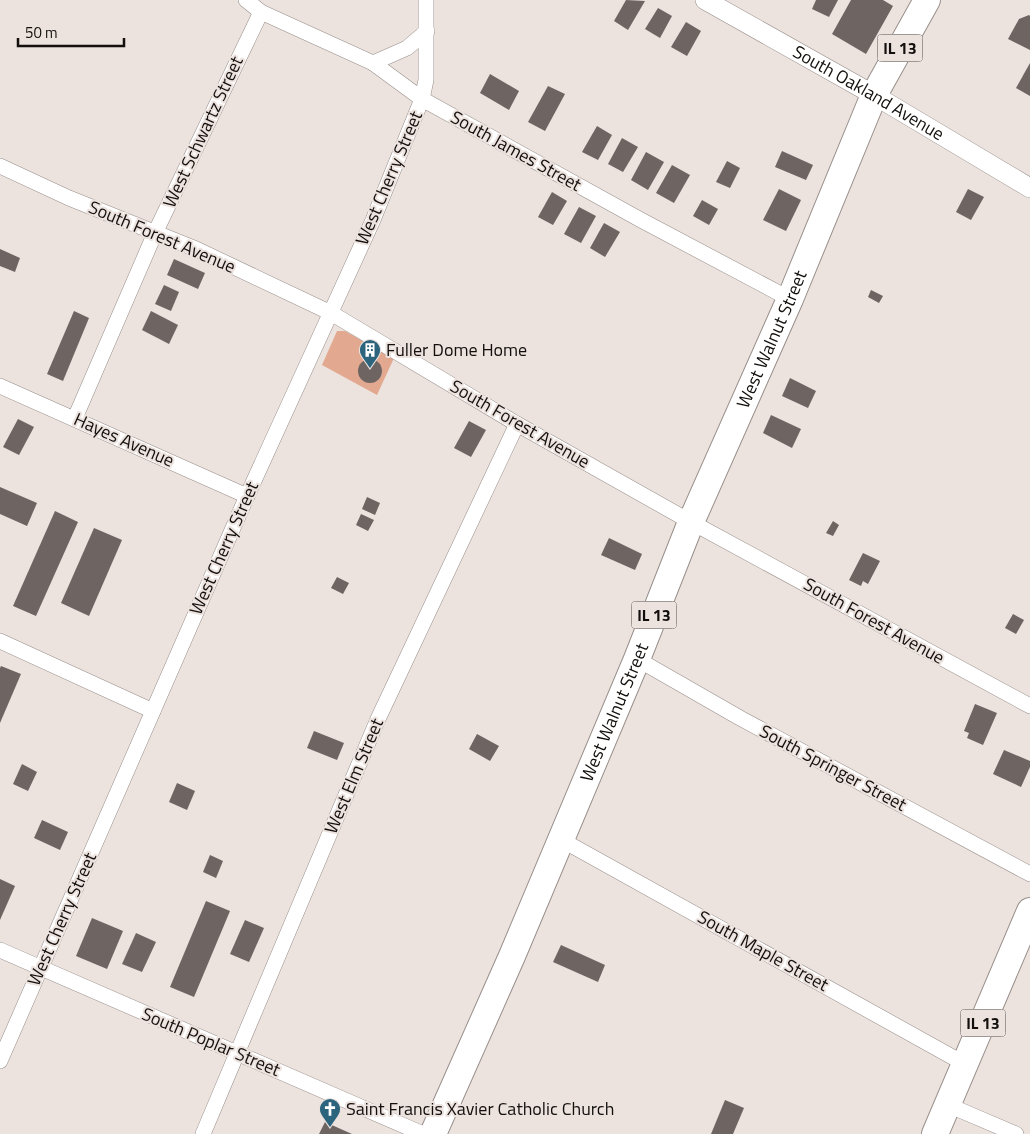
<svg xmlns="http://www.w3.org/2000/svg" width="1030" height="1134" viewBox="0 0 1030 1134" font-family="'Titillium Web',sans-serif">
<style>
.green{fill:#e2a990;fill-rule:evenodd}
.building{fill:#6e6562}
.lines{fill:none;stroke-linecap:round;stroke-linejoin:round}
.minor-casing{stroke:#988f8b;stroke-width:16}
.tertiary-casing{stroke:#988f8b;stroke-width:20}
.trunk-casing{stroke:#988f8b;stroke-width:28}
.minor{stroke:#fff;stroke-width:15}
.tertiary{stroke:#fff;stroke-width:19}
.trunk{stroke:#fff;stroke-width:26}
.labels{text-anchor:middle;stroke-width:4;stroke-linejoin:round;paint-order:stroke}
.shield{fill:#ece2de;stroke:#534e4c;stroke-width:1}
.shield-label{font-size:16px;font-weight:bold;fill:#120f0d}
.street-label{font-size:18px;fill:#120f0d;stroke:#ece2de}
.poi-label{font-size:18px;fill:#120f0d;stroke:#ece2de;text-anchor:start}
</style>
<rect width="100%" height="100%" fill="#ece2de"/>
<path class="green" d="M337,331H345L394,358L377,395L322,365ZM367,359C377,358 384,365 381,376L373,382L363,380L359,375V367Z"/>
<g class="building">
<polygon points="626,0 645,1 628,30 614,21"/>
<polygon points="816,0 838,0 829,17 812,9"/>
<polygon points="851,0 883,0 893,6 866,54 832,34"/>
<polygon points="658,8 672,16 660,38 645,29"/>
<polygon points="1029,15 1030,16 1030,50 1008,39 1019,19"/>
<polygon points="686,22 701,31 687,56 671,47"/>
<polygon points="1030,63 1030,96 1016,88"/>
<polygon points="490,74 519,91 509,110 480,93"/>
<polygon points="548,86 565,94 545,131 528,122"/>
<polygon points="597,126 612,135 598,160 582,152"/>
<polygon points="622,138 638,147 623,172 608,164"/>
<polygon points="782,151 813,165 806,180 775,167"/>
<polygon points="646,152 664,162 648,190 631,180"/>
<polygon points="727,161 740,168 730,188 716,182"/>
<polygon points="672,165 690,175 674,203 656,193"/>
<polygon points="779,189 801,200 786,231 763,220"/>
<polygon points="968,189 984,197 971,220 956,212"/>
<polygon points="552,192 567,201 553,225 538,217"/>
<polygon points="702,200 718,209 709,225 693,216"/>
<polygon points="579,207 596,216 581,243 564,234"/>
<polygon points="604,223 620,232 605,257 590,248"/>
<polygon points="0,249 20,258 15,272 0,266"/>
<polygon points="174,259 205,273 198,289 167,275"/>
<polygon points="164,285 179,292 171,311 155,304"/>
<polygon points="871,290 883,296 879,303 868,297"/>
<polygon points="74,311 89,318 63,381 47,374"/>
<polygon points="151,311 178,325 169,344 142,330"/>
<circle cx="370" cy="371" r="12"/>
<polygon points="790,378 816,391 808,408 782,396"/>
<polygon points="771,415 801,429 792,448 763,433"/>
<polygon points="18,419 34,427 19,455 3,447"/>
<polygon points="469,421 486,430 471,457 454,448"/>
<polygon points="0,487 37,503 27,526 0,514"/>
<polygon points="367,497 380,503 375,515 362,509"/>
<polygon points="55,511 78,522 36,616 13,606"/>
<polygon points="361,514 374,520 368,531 356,525"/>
<polygon points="833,521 839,525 833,536 826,533"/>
<polygon points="94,528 122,540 89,616 61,603"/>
<polygon points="609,538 642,554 635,570 601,555"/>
<polygon points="863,553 880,561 868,584 863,581 861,586 849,580"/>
<polygon points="337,577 349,583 343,594 331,588"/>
<polygon points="1013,614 1024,620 1016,634 1005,628"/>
<polygon points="1,666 21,674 0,723 0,668"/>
<polygon points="975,704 997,713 983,745 967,738 969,733 964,731"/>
<polygon points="314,731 344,743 337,760 307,748"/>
<polygon points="477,734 499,746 490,761 469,749"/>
<polygon points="1004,750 1030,761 1030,767 1021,787 993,774"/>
<polygon points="22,764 37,772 28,791 13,784"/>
<polygon points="177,783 195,791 187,810 169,802"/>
<polygon points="42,820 68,832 60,850 34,838"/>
<polygon points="210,855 223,861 216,878 203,872"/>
<polygon points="0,879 15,886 0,920"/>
<polygon points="206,901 230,911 194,997 170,987"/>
<polygon points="92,918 123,931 107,969 76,956"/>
<polygon points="245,920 264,928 249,962 230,954"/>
<polygon points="136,933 156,942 142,972 122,964"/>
<polygon points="561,945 605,965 598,982 553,962"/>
<polygon points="725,1100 744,1108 733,1134 711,1134"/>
<polygon points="325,1122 352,1134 319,1134"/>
</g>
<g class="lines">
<g class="minor-casing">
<g id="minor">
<polyline points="246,0 261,12 373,63 422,99 641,220 790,299"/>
<polyline points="373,63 407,48 427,31"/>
<polyline points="0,166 69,198 196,249 331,313 517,424 691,522 1030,706"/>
<polyline points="0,386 247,496"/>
<polyline points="75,418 155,233 261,12"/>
<polyline points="0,641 153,711"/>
<polyline points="637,659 740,718 1030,874"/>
<polyline points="560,839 965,1064"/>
<polyline points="0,950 423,1134"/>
<polyline points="0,1061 247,496 373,220 422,99 426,80 426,0"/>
<polyline points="948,1105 1016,1134"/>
<polyline points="203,1134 378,719 517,424"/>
</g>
</g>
<g class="tertiary-casing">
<g id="tertiary">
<path id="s1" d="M705,0L874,95L1030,188"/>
</g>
</g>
<g class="trunk-casing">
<g id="trunk">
<path id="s2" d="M433,1134L512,956L637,659L691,522L790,299L874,95L927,0"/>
<polyline points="935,1134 1030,911"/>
</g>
</g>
<use href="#minor" class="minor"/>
<use href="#tertiary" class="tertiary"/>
<use href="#trunk" class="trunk"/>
</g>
<defs>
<g id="building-pin" transform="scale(1.125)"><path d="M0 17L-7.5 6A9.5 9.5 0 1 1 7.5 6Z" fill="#2c647e" stroke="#ece2de"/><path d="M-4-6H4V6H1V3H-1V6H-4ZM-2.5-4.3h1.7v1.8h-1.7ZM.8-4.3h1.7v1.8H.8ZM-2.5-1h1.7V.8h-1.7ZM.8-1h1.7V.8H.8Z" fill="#fff"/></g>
<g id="church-pin" transform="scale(1.125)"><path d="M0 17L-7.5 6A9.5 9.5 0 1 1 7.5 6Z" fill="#2c647e" stroke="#ece2de"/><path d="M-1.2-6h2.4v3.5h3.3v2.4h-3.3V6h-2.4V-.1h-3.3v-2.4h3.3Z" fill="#fff"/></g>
</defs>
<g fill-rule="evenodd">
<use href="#building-pin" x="370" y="350"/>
<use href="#church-pin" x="330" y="1109"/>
</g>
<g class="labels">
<g class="shield">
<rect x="877.5" y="34.5" width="45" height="27" rx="4"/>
<rect x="631.5" y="601.5" width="45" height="27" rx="4"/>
<rect x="960.5" y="1009.5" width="45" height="27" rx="4"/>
</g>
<g class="shield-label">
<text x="900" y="54">IL 13</text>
<text x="654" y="621">IL 13</text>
<text x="983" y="1029">IL 13</text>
</g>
<g class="street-label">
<text dy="6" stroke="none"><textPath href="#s1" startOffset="188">South Oakland Avenue</textPath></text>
<text transform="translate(203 132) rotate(-65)" y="6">West Schwartz Street</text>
<text transform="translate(516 151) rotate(29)" y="6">South James Street</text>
<text transform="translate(389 178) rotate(-67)" y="6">West Cherry Street</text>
<text transform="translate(162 237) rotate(23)" y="6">South Forest Avenue</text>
<text dy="6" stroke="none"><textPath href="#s2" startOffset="864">West Walnut Street</textPath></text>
<text transform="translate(520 424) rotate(30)" y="6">South Forest Avenue</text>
<text transform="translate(124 440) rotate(24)" y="6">Hayes Avenue</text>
<text transform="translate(224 548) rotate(-66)" y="6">West Cherry Street</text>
<text transform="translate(874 621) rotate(29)" y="6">South Forest Avenue</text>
<text dy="6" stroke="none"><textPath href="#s2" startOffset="459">West Walnut Street</textPath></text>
<text transform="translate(833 768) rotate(28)" y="6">South Springer Street</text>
<text transform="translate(354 776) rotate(-67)" y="6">West Elm Street</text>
<text transform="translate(62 919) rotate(-66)" y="6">West Cherry Street</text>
<text transform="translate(763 951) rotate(29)" y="6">South Maple Street</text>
<text transform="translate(211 1042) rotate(23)" y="6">South Poplar Street</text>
</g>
<g class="poi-label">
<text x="386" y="356">Fuller Dome Home</text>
<text x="346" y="1115">Saint Francis Xavier Catholic Church</text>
</g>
</g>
<path d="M18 38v8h106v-8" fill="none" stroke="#120f0d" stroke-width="2.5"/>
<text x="25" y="38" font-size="15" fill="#120f0d" stroke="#ece2de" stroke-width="4" paint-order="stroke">50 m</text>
</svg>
